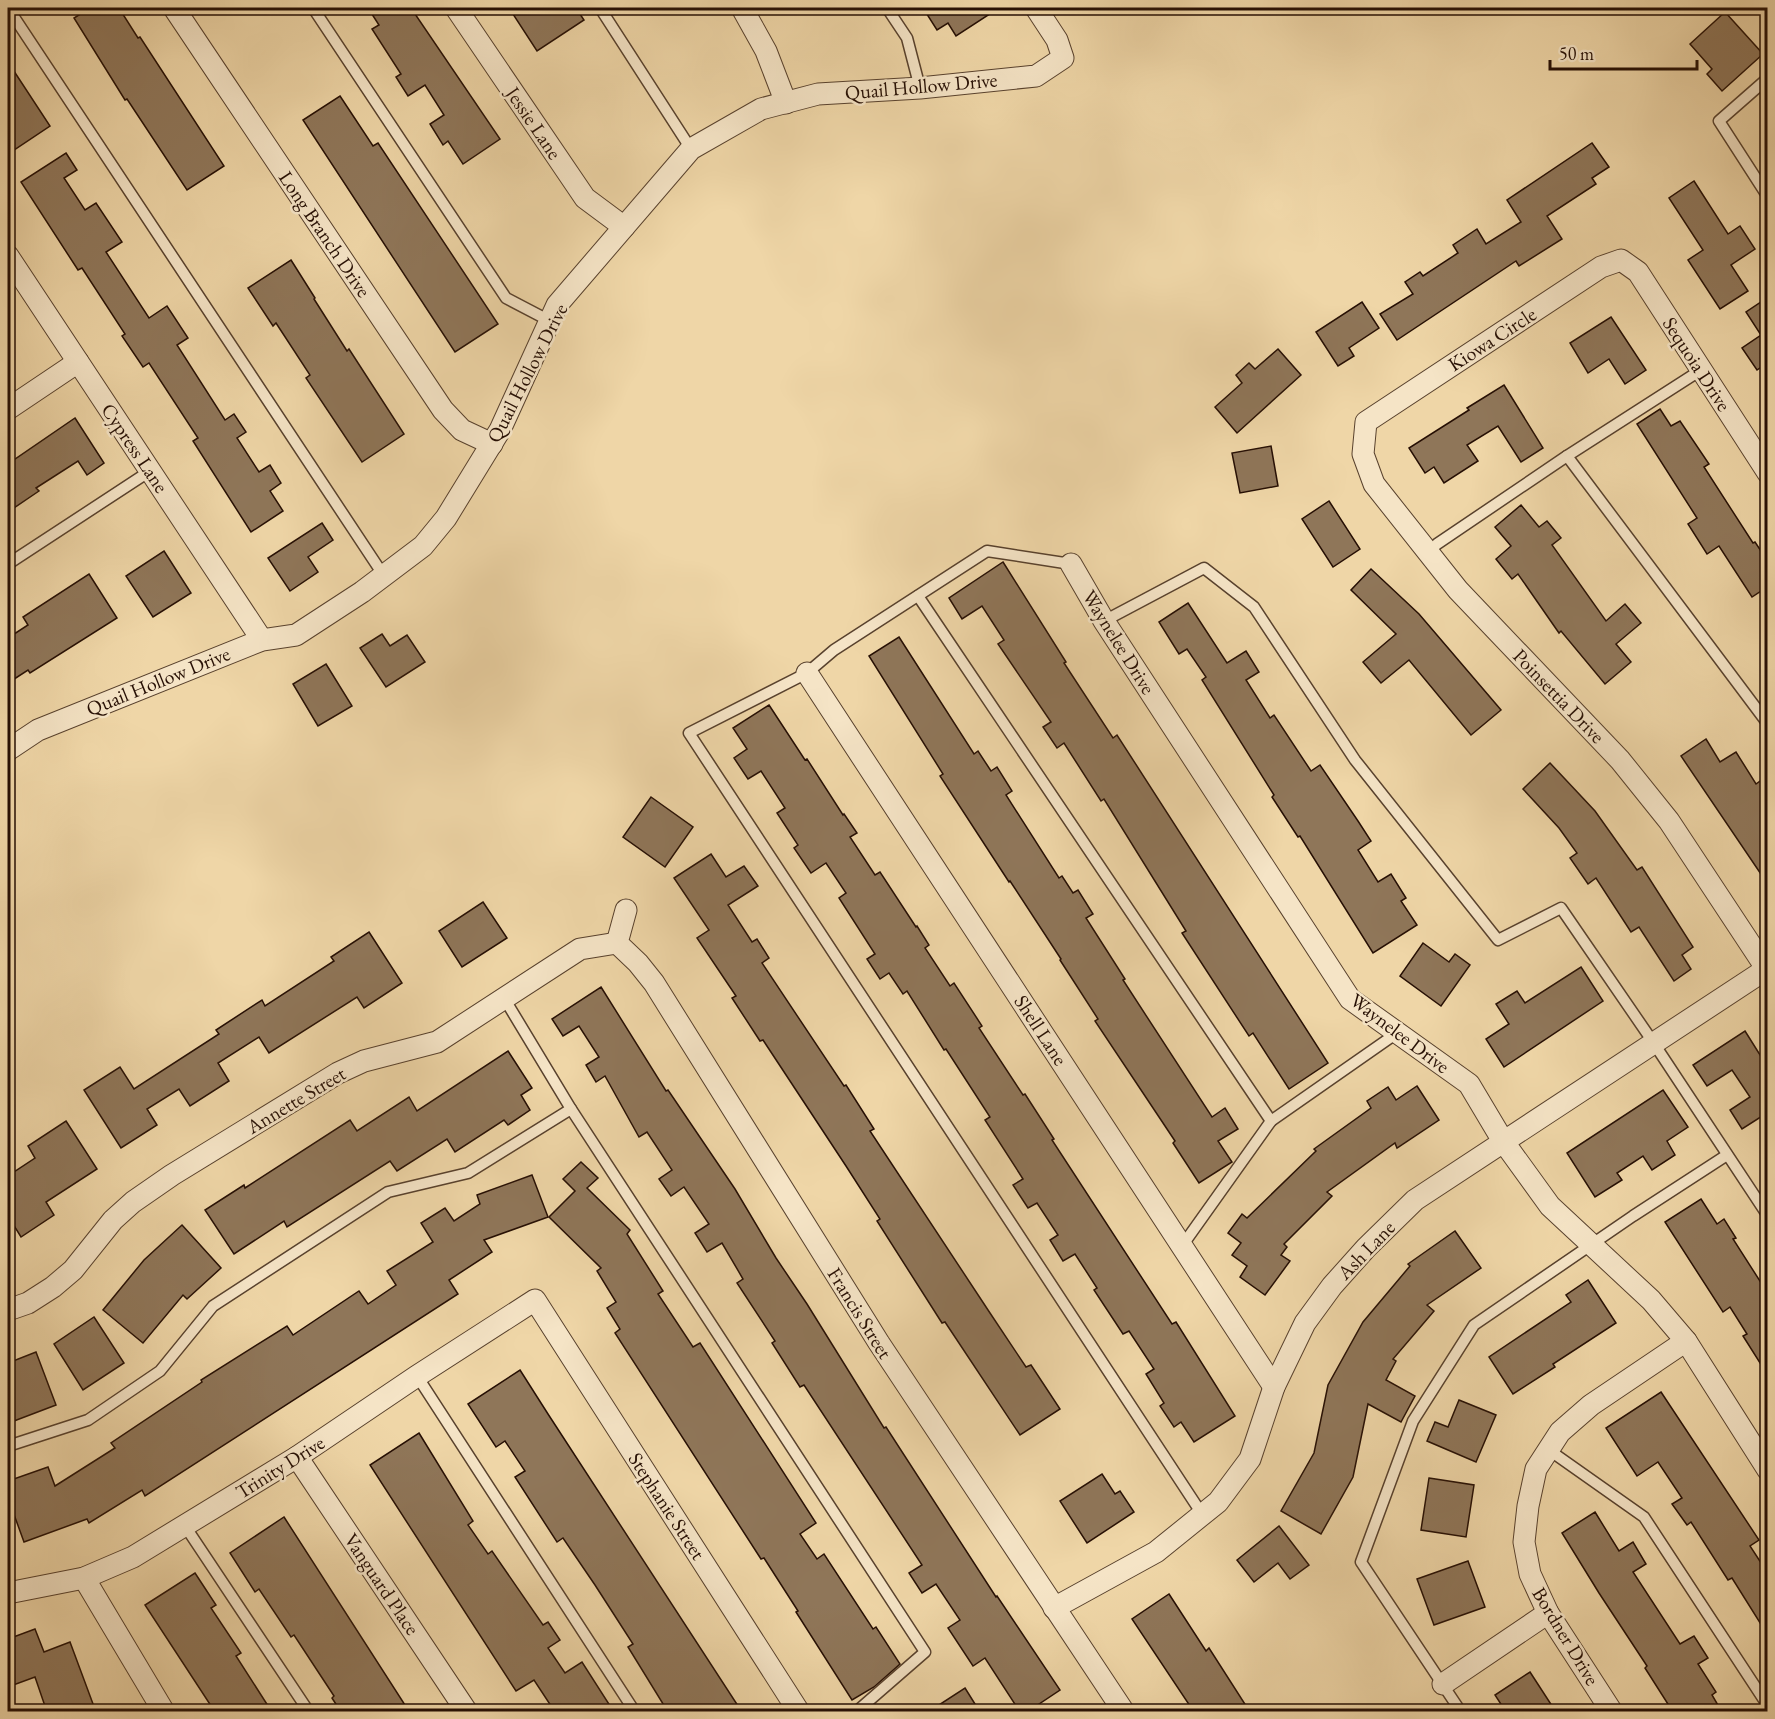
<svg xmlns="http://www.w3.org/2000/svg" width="1775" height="1719" viewBox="0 0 1775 1719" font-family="'EB Garamond',serif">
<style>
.building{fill:#8f7659;stroke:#260f04;stroke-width:1.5}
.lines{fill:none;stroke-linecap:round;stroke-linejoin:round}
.lane-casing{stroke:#58412d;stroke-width:13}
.street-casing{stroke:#58412d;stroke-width:23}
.lane{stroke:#f5e4c6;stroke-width:10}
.street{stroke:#f5e4c6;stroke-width:21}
.labels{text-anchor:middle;stroke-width:5;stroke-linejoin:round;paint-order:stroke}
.street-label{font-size:20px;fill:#260f04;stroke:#f5e4c6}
</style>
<rect width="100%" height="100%" fill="#efd6a7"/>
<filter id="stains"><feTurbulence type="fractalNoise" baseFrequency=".00333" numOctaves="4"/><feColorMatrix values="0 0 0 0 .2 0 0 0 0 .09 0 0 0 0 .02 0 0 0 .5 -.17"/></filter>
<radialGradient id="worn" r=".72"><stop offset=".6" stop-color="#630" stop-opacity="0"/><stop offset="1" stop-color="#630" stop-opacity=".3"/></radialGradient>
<g class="building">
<polygon points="90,8 119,8 138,38 140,37 224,166 187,190 127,99 125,100 74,18"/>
<polygon points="368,8 411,8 500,139 463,164 448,141 443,145 430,124 444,115 425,85 408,96 396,77 401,74 372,29 379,25"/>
<polygon points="509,8 576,8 584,20 537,51"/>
<polygon points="923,8 999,8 956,36 948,23 937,30"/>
<polygon points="1725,12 1763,54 1722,91 1707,74 1712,69 1690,44"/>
<polygon points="8,62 50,126 8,154"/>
<polygon points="340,96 373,146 378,143 498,324 455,352 303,120"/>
<polygon points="1592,143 1609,167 1592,178 1596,184 1547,216 1562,239 1519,266 1516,261 1397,340 1380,314 1413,294 1405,282 1420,272 1423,276 1458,253 1453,245 1477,229 1486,244 1521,222 1507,200"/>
<polygon points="66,153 77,170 64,178 85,210 96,203 122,242 106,252 149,318 167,306 188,338 177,345 225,420 234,414 246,432 237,438 259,472 270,465 281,483 270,491 283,511 251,532 193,441 198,438 149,363 143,367 122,336 125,334 82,268 78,270 21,182"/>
<polygon points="1694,181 1728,234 1740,226 1755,249 1731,265 1748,291 1720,309 1688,260 1703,250 1669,198"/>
<polygon points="291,260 315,298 314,299 347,351 349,349 404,434 362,462 306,378 310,375 276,323 273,326 248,288"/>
<polygon points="1767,298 1767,363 1757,370 1742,348 1761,335 1746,312"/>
<polygon points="1362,302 1379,328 1349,348 1354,356 1338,366 1316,332"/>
<polygon points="1611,317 1646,370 1625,384 1609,359 1588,373 1570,343"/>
<polygon points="1278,349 1301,375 1237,433 1215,407 1242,383 1236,375 1249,363 1255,369"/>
<polygon points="1504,385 1543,448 1521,462 1498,426 1467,445 1478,461 1444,483 1434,467 1425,473 1409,448 1469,410 1467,408"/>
<polygon points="1660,409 1671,426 1680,421 1709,464 1704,467 1753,543 1755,542 1767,560 1767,587 1752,597 1719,546 1707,554 1688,524 1697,518 1637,424"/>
<polygon points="75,418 104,463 87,475 78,461 36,488 39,491 8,512 8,464"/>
<polygon points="1271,446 1278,486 1240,493 1232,453"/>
<polygon points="1329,501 1360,549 1333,567 1302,519"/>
<polygon points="1521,505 1539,527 1547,521 1561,538 1552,545 1606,621 1625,604 1641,623 1616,644 1631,662 1605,684 1561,631 1559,633 1518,574 1512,579 1496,559 1511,546 1495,527"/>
<polygon points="322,523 333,540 308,557 318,572 290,591 268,558"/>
<polygon points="164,551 191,593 153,617 126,576"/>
<polygon points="1003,562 1066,662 1064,663 1113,738 1117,735 1328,1063 1289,1089 1253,1033 1249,1036 1182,933 1186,931 1104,799 1101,801 1064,743 1057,748 1043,727 1051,722 998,644 1004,640 982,606 962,619 949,598"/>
<polygon points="1371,569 1419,614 1501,710 1471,735 1409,660 1381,683 1363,662 1396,634 1351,590"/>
<polygon points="89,574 117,618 30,673 28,670 8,683 8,638 28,625 23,617"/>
<polygon points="1188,603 1227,663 1246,651 1259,672 1246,680 1270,718 1274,715 1311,771 1320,765 1358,821 1371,841 1358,850 1378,882 1391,874 1406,898 1401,901 1417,925 1373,953 1300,836 1298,837 1272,797 1274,795 1202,680 1206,677 1187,649 1179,654 1159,622"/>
<polygon points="382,634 390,646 407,635 425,662 386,687 360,648"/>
<polygon points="899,637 974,754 978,751 991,771 997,767 1012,791 1006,795 1059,878 1062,876 1073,893 1078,890 1093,914 1086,918 1125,979 1123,980 1212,1117 1225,1108 1238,1129 1218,1141 1232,1162 1199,1183 1173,1143 1175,1141 1095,1021 1098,1019 1060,960 1061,959 1010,881 1009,882 940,776 943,774 869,656"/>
<polygon points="326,664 352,706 318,726 293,684"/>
<polygon points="769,705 805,760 807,759 843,815 844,814 857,833 850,837 875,875 880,872 916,927 917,926 929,945 925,948 950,986 954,983 982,1026 979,1028 1023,1095 1025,1094 1054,1139 1052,1140 1172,1324 1176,1322 1235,1416 1194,1442 1181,1422 1174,1427 1160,1406 1164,1403 1146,1374 1154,1369 1129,1331 1123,1334 1094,1290 1097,1288 1075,1254 1063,1261 1050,1240 1058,1235 1037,1203 1028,1208 1013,1185 1023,1179 985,1120 990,1117 946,1049 944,1050 907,991 903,994 889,973 880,979 867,959 875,954 839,898 846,893 826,863 811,873 794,848 798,845 777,813 785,808 761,771 748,779 734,758 747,749 733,728"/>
<polygon points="1706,739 1720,762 1736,752 1756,784 1767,776 1767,883 1681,756"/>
<polygon points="1550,763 1595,811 1637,870 1642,867 1693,947 1682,955 1691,969 1674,981 1639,927 1631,932 1596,878 1588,884 1570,858 1577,853 1559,828 1523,789"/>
<polygon points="651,797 693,827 665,867 623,837"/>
<polygon points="711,854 726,877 744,866 758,886 728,905 752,942 757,939 769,958 762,963 844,1086 846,1085 874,1129 870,1131 990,1313 1026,1367 1031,1365 1060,1409 1020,1435 945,1322 942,1323 877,1221 880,1219 846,1166 763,1040 760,1041 732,998 736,996 697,938 709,930 674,878"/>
<polygon points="483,902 507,938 462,967 439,931"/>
<polygon points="369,932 402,983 364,1008 357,997 269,1053 259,1037 218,1063 229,1081 190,1106 179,1089 147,1109 157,1125 121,1148 84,1090 120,1067 134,1089 219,1034 216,1030 262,1000 265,1006 334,961 331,957"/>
<polygon points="1423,943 1449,962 1455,954 1470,965 1441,1006 1400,976"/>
<polygon points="1581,967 1603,1001 1504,1067 1486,1039 1509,1024 1496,1004 1517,991 1525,1003"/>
<polygon points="601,987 666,1091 668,1090 735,1189 776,1258 807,1304 884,1428 886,1427 996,1597 997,1596 1060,1690 1027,1712 1020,1712 985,1658 973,1666 948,1628 960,1620 936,1584 922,1593 909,1573 922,1565 804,1385 800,1387 772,1343 775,1341 737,1283 743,1279 722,1243 707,1252 695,1233 709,1224 684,1187 671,1196 659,1179 672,1170 647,1132 639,1137 605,1076 596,1082 586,1065 599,1057 579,1026 563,1036 552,1019"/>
<polygon points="1745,1031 1767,1066 1767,1113 1742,1129 1730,1110 1750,1097 1732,1070 1707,1086 1693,1065"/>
<polygon points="508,1051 532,1088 521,1095 530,1110 508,1125 504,1120 455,1152 447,1139 397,1171 390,1161 287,1227 284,1221 234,1254 205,1210 244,1185 245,1188 350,1120 357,1131 409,1097 417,1111"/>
<polygon points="1417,1086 1439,1120 1397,1148 1395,1143 1327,1192 1332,1196 1284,1244 1287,1247 1281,1255 1290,1261 1265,1295 1240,1277 1247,1266 1232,1255 1241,1243 1228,1233 1242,1214 1247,1218 1316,1151 1314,1149 1371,1108 1367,1101 1388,1087 1396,1100"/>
<polygon points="1663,1090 1688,1127 1667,1141 1675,1155 1652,1170 1643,1156 1617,1173 1622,1180 1595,1197 1567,1153"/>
<polygon points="66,1121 97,1169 46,1202 54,1215 21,1237 8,1216 8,1176 35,1158 28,1146"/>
<polygon points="581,1162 598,1178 587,1188 630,1230 627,1234 663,1291 658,1294 693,1347 700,1343 816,1523 800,1534 817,1559 824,1554 873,1629 876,1627 900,1664 874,1687 852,1700 796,1612 798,1611 764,1558 761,1559 615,1333 620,1329 607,1308 616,1302 597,1271 601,1268 549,1217 575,1191 563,1179"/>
<polygon points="532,1175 548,1217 484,1240 492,1252 449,1280 458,1294 145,1496 142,1490 89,1523 87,1519 24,1542 8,1498 8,1481 48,1467 55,1486 115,1448 111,1443 202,1382 201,1380 287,1326 293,1335 359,1291 368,1304 396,1285 387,1271 433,1242 421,1223 445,1208 454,1221 480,1204 477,1195"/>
<polygon points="1701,1199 1717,1224 1724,1219 1736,1238 1733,1239 1767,1292 1767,1374 1743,1336 1747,1334 1730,1307 1723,1312 1665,1222"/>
<polygon points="182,1225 221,1268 187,1299 183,1295 143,1343 103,1310 144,1260"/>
<polygon points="1455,1231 1481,1268 1427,1305 1434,1311 1393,1359 1396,1361 1386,1380 1415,1396 1401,1422 1368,1404 1353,1477 1321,1534 1281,1511 1314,1453 1328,1385 1363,1322 1410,1266 1408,1264"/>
<polygon points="1588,1280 1616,1323 1553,1364 1555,1367 1513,1394 1489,1357 1571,1302 1566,1295"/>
<polygon points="94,1317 124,1363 83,1390 54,1344"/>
<polygon points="36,1352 56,1405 14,1421 8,1404 8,1363"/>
<polygon points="520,1370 548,1414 742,1712 668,1712 628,1647 633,1644 595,1585 563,1538 557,1542 515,1477 525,1471 505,1441 496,1447 468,1404"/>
<polygon points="1661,1392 1759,1540 1750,1546 1767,1572 1767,1634 1732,1578 1728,1580 1691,1522 1687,1525 1672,1504 1682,1498 1658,1462 1637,1476 1606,1428"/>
<polygon points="1459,1400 1496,1415 1476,1462 1427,1441 1435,1422 1448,1427"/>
<polygon points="419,1433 473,1521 468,1525 488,1554 492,1551 543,1625 548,1622 560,1640 548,1648 565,1673 582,1662 614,1712 555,1712 534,1680 516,1691 370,1465"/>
<polygon points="1102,1474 1115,1494 1120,1491 1134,1512 1087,1543 1060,1501"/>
<polygon points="1429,1478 1474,1485 1466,1537 1421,1530"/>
<polygon points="1595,1512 1619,1551 1633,1542 1646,1564 1633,1572 1680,1644 1694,1636 1708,1658 1698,1664 1716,1692 1712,1695 1722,1712 1673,1712 1645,1668 1647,1666 1599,1593 1562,1533"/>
<polygon points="284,1517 405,1705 394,1712 341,1712 332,1698 334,1696 294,1635 291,1637 259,1589 255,1592 230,1553"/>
<polygon points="1279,1526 1309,1565 1290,1579 1278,1563 1254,1582 1237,1560"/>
<polygon points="1468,1561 1485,1607 1434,1625 1417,1579"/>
<polygon points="195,1573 216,1605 211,1608 241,1653 236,1656 272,1712 215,1712 145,1605"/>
<polygon points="1169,1594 1206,1651 1209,1648 1250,1712 1194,1712 1132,1619"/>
<polygon points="35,1629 44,1652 70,1642 96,1712 47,1712 35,1677 8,1687 8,1639"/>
<polygon points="1530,1672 1556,1712 1506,1712 1495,1695"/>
<polygon points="965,1688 980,1712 928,1712"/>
</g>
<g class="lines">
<g class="lane-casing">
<g id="lane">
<polyline points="8,8 384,576"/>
<polyline points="313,8 506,298 550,321"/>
<polyline points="600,8 691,149"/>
<polyline points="887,8 907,38 920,88"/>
<polyline points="1768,78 1719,121 1768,197"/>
<polyline points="1701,370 1567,456 1768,724"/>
<polyline points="1428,553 1437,544 1567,456"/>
<polyline points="8,564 150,471"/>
<polyline points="1071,564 987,551 834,650 807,673 689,733 1202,1514"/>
<polyline points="918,596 1271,1121"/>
<polyline points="1104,621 1204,568 1254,607 1355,760 1498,940 1561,908 1653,1042 1768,1216"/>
<polyline points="504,998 571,1109"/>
<polyline points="1182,1246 1271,1121 1397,1033"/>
<polyline points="417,1376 635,1712"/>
<polyline points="8,1446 88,1420 160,1371 213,1306 388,1192 468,1173 571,1109 925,1652 856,1712"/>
<polyline points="1549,1450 1644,1517 1768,1706"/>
<polyline points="185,1526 309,1712"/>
<polyline points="1461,1712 1361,1562 1413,1421 1474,1325 1633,1216 1727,1155"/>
</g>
</g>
<g class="street-casing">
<g id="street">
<polyline points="174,8 443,410 462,430 492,444"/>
<polyline points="456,8 585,198 624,227"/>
<polyline points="742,8 766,51 786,103"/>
<polyline points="8,256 262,640"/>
<polyline points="8,409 78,362"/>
<polyline points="1768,473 1638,272 1621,260 1601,267 1366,422 1363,454 1374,484 1458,590 1620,760 1669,821 1768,971"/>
<polyline points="1071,564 1104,621 1350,999 1469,1084 1503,1141 1550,1206 1651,1300 1686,1341 1768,1470"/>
<polyline points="807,673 1274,1387"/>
<polyline points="8,750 38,730 262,640 296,635 362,592 423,546 446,518 500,430 557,305 691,149 761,109 818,94 920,88 1036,76 1063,58 1057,40 1036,8"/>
<polyline points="626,910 617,943 638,963 654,983 879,1343 1124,1712"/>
<polyline points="8,1310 28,1303 53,1287 73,1270 113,1220 133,1202 172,1175 338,1073 364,1061 437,1042 580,949 617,943"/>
<polyline points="297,1457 467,1712"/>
<polyline points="84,1578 164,1712"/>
<polyline points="8,1593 84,1578 133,1557 297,1457 417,1376 535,1300 799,1712"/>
<polyline points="1054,1608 1156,1552 1218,1502 1250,1459 1274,1387 1305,1323 1332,1286 1366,1248 1415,1200 1768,968"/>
<polyline points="1443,1684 1548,1613"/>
<polyline points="1612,1712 1548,1613 1530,1574 1524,1542 1528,1506 1536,1469 1560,1432 1591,1405 1686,1341"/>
</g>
</g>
<use href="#lane" class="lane"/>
<use href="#street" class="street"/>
</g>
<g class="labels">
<g class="street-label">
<text transform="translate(921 86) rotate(-5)" y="7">Quail Hollow Drive</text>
<text transform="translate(534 123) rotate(56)" y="7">Jessie Lane</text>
<text transform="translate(325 234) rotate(56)" y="7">Long Branch Drive</text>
<text transform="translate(1492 339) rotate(-33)" y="7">Kiowa Circle</text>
<text transform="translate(1697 364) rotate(57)" y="7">Sequoia Drive</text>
<text transform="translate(527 373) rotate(-63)" y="7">Quail Hollow Drive</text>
<text transform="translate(135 448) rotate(56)" y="7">Cypress Lane</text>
<text transform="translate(1119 642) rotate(58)" y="7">Waynelee Drive</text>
<text transform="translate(158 681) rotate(-22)" y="7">Quail Hollow Drive</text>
<text transform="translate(1559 696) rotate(46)" y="7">Poinsettia Drive</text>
<text transform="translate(1041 1030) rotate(57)" y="7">Shell Lane</text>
<text transform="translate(1400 1033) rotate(37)" y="7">Waynelee Drive</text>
<text transform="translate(296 1100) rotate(-31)" y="7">Annette Street</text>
<text transform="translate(1366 1250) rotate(-46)" y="7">Ash Lane</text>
<text transform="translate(860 1313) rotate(58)" y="7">Francis Street</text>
<text transform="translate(280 1467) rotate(-32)" y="7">Trinity Drive</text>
<text transform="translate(667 1506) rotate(57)" y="7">Stephanie Street</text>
<text transform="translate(382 1584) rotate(56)" y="7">Vanguard Place</text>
<text transform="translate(1566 1636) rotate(59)" y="7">Bordner Drive</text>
</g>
</g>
<rect width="1775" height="1719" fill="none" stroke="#efd6a7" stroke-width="30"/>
<rect x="9" y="9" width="1757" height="1701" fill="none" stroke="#260f04" stroke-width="3"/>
<rect x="15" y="15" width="1745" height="1689" fill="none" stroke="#260f04" stroke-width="1.5"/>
<path d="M1550 60v9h147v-9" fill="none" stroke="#260f04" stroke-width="3"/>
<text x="1559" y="60" font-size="18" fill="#260f04" stroke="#f5e4c6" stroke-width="4.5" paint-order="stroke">50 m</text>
<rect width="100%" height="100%" filter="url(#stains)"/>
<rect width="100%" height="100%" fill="url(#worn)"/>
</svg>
